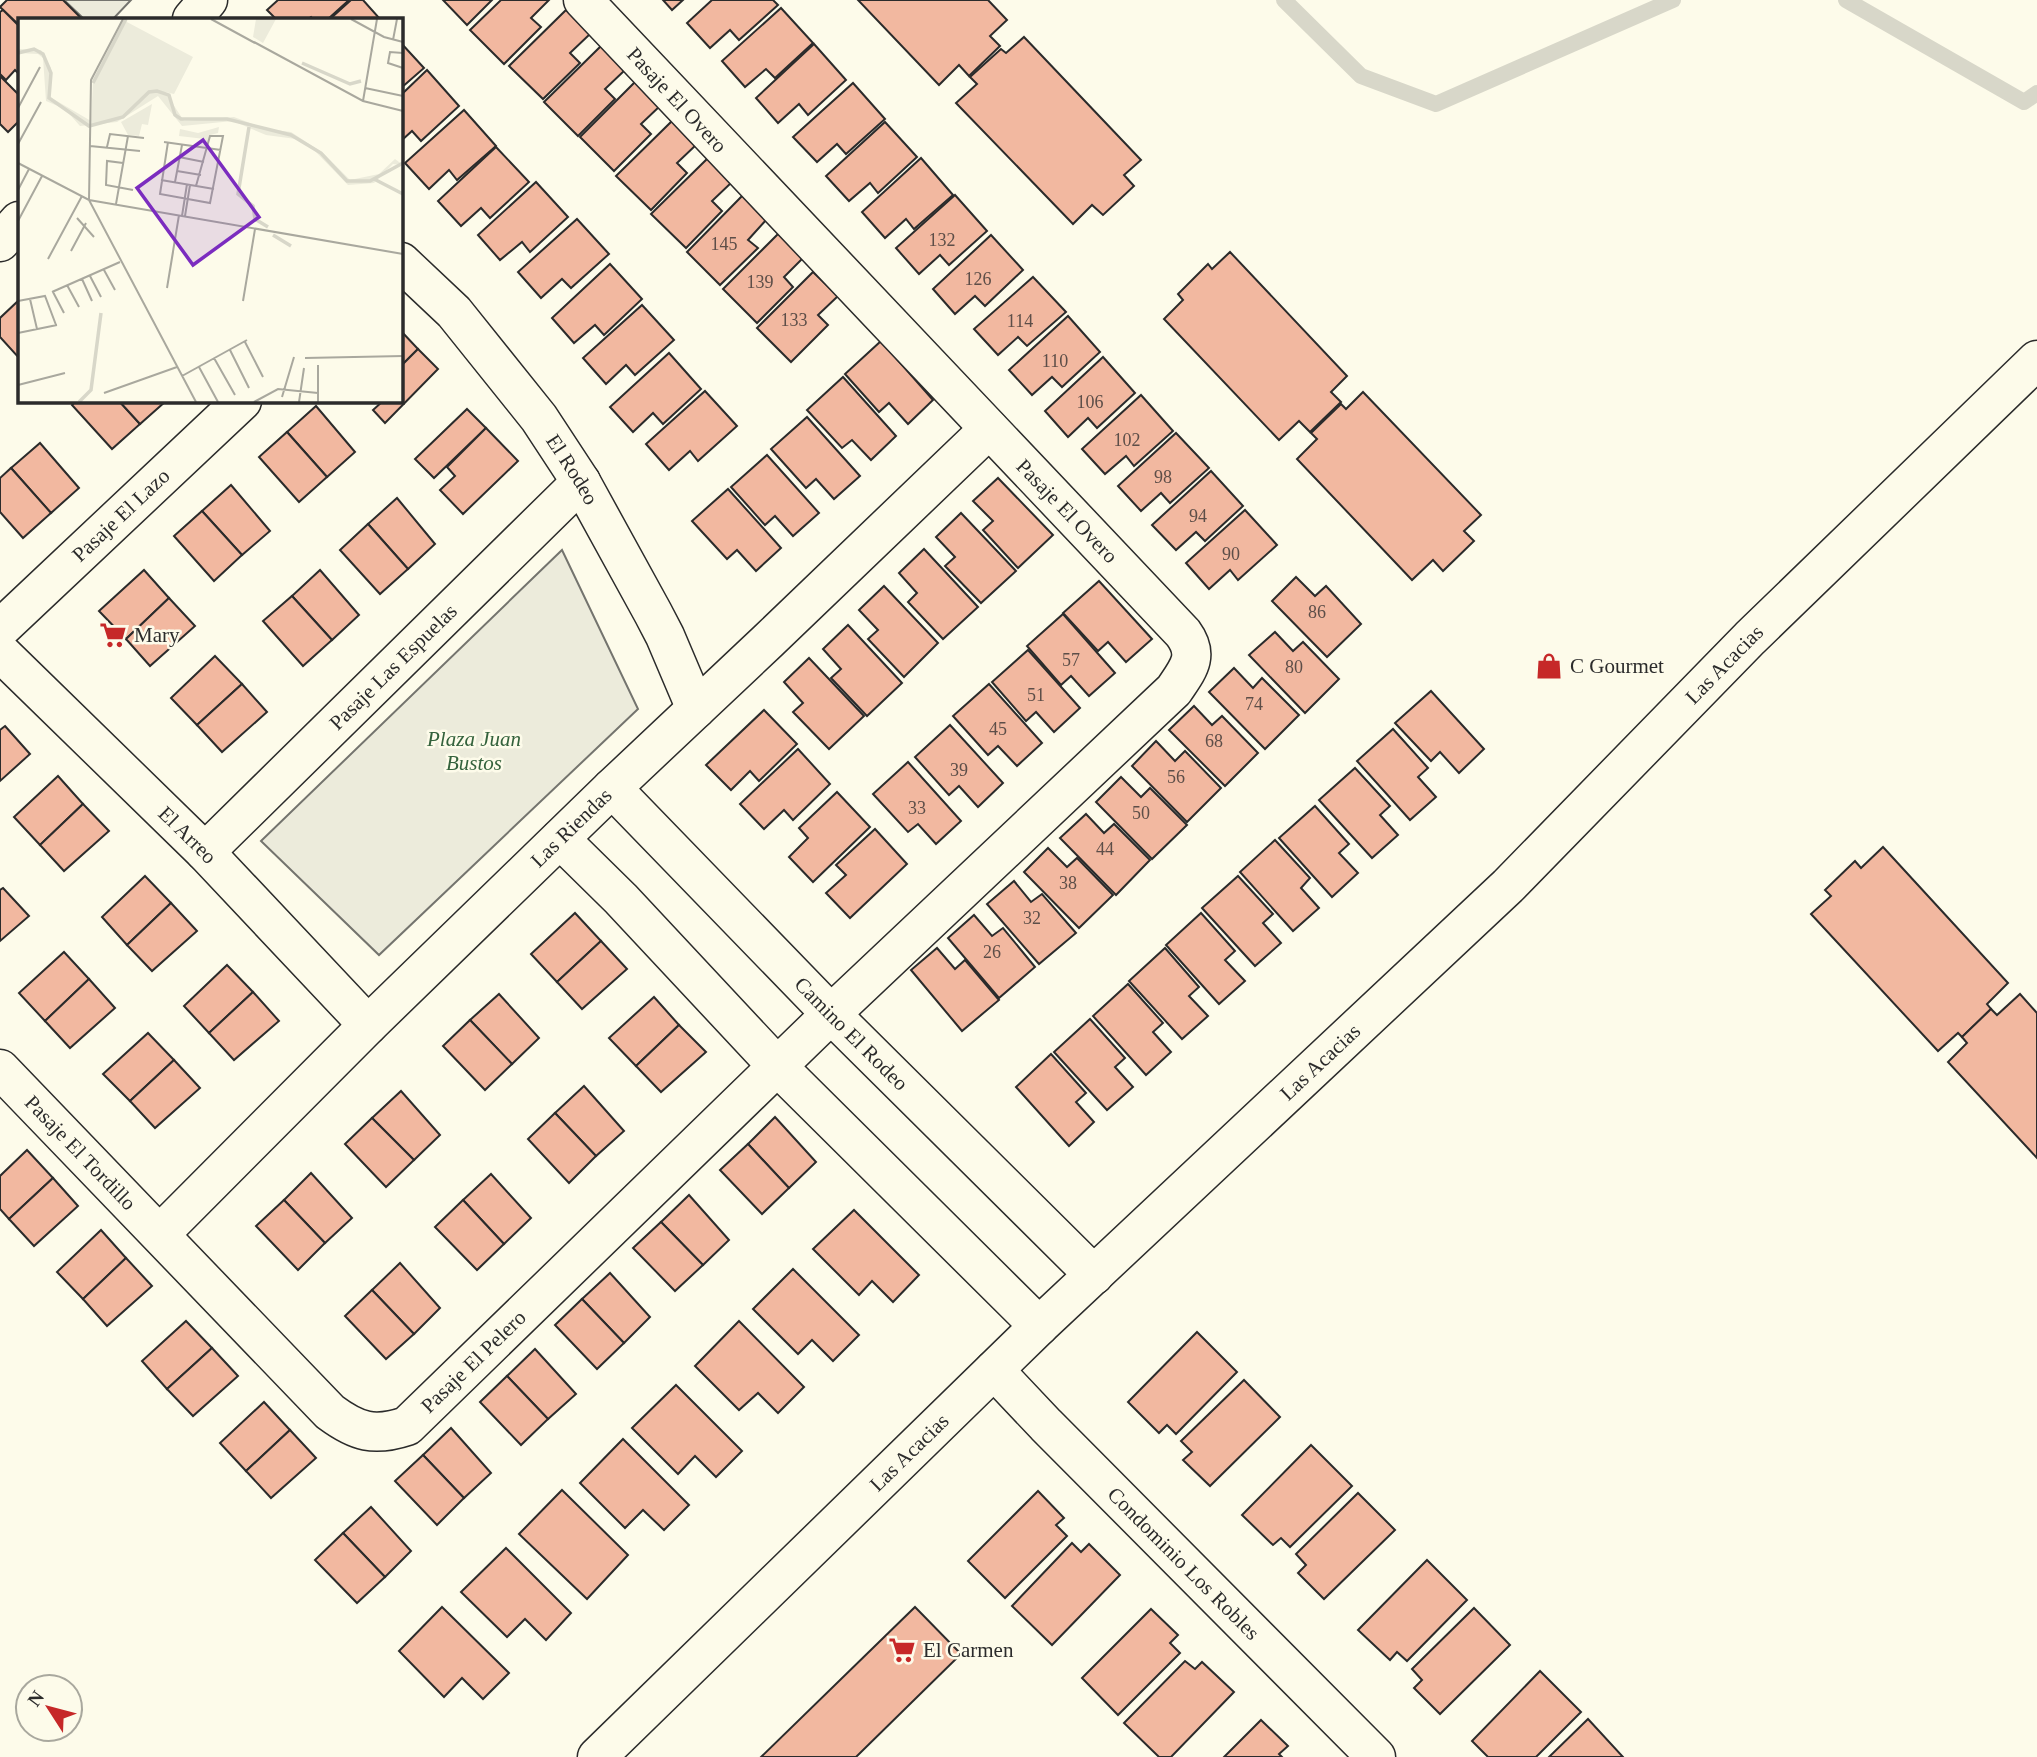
<svg xmlns="http://www.w3.org/2000/svg" width="2037" height="1757" viewBox="0 0 2037 1757" font-family="'Times New Roman',serif">
<style>
.green{fill:#ecebdb;stroke:#74746e;stroke-width:2}
.lines{fill:none;stroke-linecap:round;stroke-linejoin:round}
.stream{stroke:#d8d7c9;stroke-width:16}
.building{fill:#f2b8a0;stroke:#2b2b2b;stroke-width:2}
.street-casing{stroke:#2b2b2b;stroke-width:41}
.secondary-casing{stroke:#2b2b2b;stroke-width:41}
.street{stroke:#fdfbea;stroke-width:38}
.secondary{stroke:#fdfbea;stroke-width:38}
.labels{text-anchor:middle;stroke-width:5;stroke-linejoin:round;paint-order:stroke}
.number-label{font-size:18px;fill:#5d4e48}
.street-label{font-size:21px;fill:#2b2b2b;stroke:#fdfbea}
.poi-label{font-size:21px;fill:#2b2b2b;stroke:#fdfbea;text-anchor:start}
.park-label{font-size:21px;font-style:italic;fill:#34623c;stroke:#fdfbea}
.inset-river{fill:none;stroke:#d8d7c9;stroke-width:3.5}
.inset-road{fill:none;stroke:#a9a89e;stroke-width:2}
.view{fill:#7b2cbf;fill-opacity:0.15;stroke:#7b2cbf;stroke-width:3.5}
.inset-edge{fill:none;stroke:#2b2b2b;stroke-width:3.5}
</style>
<rect width="100%" height="100%" fill="#fdfbea"/>
<g class="green">
<polygon points="64,0 131,0 113,19 84,19"/>
<polygon points="562,550 638,709 379,955 261,841"/>
</g>
<g class="lines">
<g class="stream">
<polyline points="1284,0 1361,76 1436,104 1673,0"/>
<polyline points="1846,0 2024,102 2037,93"/>
</g>
</g>
<g class="building">
<polygon points="7,0 63,0 82,19 19,19 19,25 0,7"/>
<polygon points="278,0 349,0 328,19 313,19 311,17 308,19 276,19 267,10"/>
<polygon points="351,0 363,0 380,19 330,19"/>
<polygon points="443,0 492,0 467,25"/>
<polygon points="501,0 549,0 531,18 541,27 504,64 470,30"/>
<polygon points="663,0 683,0 672,10"/>
<polygon points="712,0 773,0 778,5 739,40 730,30 710,48 687,23"/>
<polygon points="858,0 988,0 1007,20 990,36 1000,46 969,76 959,65 939,85"/>
<polygon points="781,8 813,43 775,78 766,69 745,87 722,61"/>
<polygon points="3,10 19,26 19,74 15,70 6,80 0,74 0,12"/>
<polygon points="566,10 590,34 570,53 580,63 543,99 509,66"/>
<polygon points="1024,37 1141,160 1124,175 1134,186 1103,215 1092,205 1073,224 956,103 977,84 970,77 1001,49 1006,53"/>
<polygon points="401,43 424,68 401,88"/>
<polygon points="814,44 846,80 808,115 799,104 778,123 756,98"/>
<polygon points="601,46 625,70 605,89 615,99 578,136 544,102"/>
<polygon points="427,70 459,106 421,141 412,131 401,141 401,95"/>
<polygon points="0,76 19,95 19,121 8,132 0,124"/>
<polygon points="636,81 661,105 641,124 651,134 614,171 580,137"/>
<polygon points="853,83 885,119 846,154 837,144 817,162 793,137"/>
<polygon points="464,110 496,146 457,180 449,170 429,189 405,163"/>
<polygon points="673,120 697,144 677,163 687,173 651,210 616,176"/>
<polygon points="885,122 917,157 878,193 870,183 849,201 826,176"/>
<polygon points="496,147 529,182 490,218 481,208 461,226 438,201"/>
<polygon points="708,158 732,182 712,201 722,211 686,248 651,214"/>
<polygon points="921,158 953,195 914,229 906,219 885,238 862,212"/>
<polygon points="536,182 568,217 530,252 522,242 500,260 478,235"/>
<polygon points="743,195 767,219 748,240 758,248 720,285 687,252"/>
<polygon points="955,195 987,231 949,265 940,255 919,274 896,248"/>
<polygon points="577,219 609,254 571,288 562,279 541,298 518,272"/>
<polygon points="779,233 803,258 784,277 793,287 757,323 723,289"/>
<polygon points="991,235 1023,270 985,306 975,296 955,314 933,289"/>
<polygon points="1230,252 1347,376 1331,392 1341,402 1310,432 1299,421 1279,440 1164,319 1183,300 1178,294 1208,264 1212,269"/>
<polygon points="610,264 642,299 604,335 595,325 574,343 552,318"/>
<polygon points="813,272 838,296 818,315 828,325 791,362 757,328"/>
<polygon points="1033,277 1066,312 1027,346 1018,337 998,355 974,329"/>
<polygon points="18,301 19,302 19,358 0,337 0,318"/>
<polygon points="642,305 674,340 635,375 626,365 606,384 583,358"/>
<polygon points="1068,316 1100,352 1062,387 1052,377 1032,395 1009,370"/>
<polygon points="401,331 418,349 401,366"/>
<polygon points="881,341 933,400 908,424 889,403 879,412 845,374"/>
<polygon points="418,349 438,369 385,423 373,410 383,401 401,401 401,366"/>
<polygon points="669,353 701,389 663,424 653,413 633,432 610,407"/>
<polygon points="1103,357 1135,393 1097,428 1088,418 1068,437 1045,411"/>
<polygon points="843,377 896,436 871,460 852,440 842,448 807,410"/>
<polygon points="705,391 737,426 698,461 690,451 669,470 646,444"/>
<polygon points="1363,392 1481,515 1464,531 1474,541 1443,571 1433,560 1412,580 1297,459 1317,439 1311,433 1341,404 1346,409"/>
<polygon points="1141,395 1173,431 1134,466 1126,456 1105,474 1082,449"/>
<polygon points="76,401 119,401 140,424 112,449 72,405"/>
<polygon points="119,401 166,401 140,424"/>
<polygon points="316,406 355,452 327,477 287,432"/>
<polygon points="467,409 486,428 434,478 415,459"/>
<polygon points="807,417 860,476 834,499 816,479 806,488 771,449"/>
<polygon points="486,428 518,461 463,514 440,490 455,476 447,467"/>
<polygon points="287,432 327,477 299,502 259,457"/>
<polygon points="1176,433 1209,468 1170,503 1161,493 1141,511 1118,486"/>
<polygon points="40,443 79,488 51,513 11,468"/>
<polygon points="767,455 819,513 793,536 775,516 765,525 731,487"/>
<polygon points="11,468 51,513 23,538 0,512 0,478"/>
<polygon points="1211,471 1243,506 1205,541 1196,532 1176,550 1152,525"/>
<polygon points="998,478 1053,535 1018,568 983,530 993,521 973,501"/>
<polygon points="231,485 270,531 242,555 202,511"/>
<polygon points="728,489 781,548 756,571 737,550 727,559 692,521"/>
<polygon points="397,498 435,544 408,569 368,524"/>
<polygon points="1245,510 1277,545 1238,580 1230,570 1209,589 1186,563"/>
<polygon points="202,511 242,555 214,581 174,536"/>
<polygon points="961,513 1016,571 981,603 945,566 955,557 936,537"/>
<polygon points="368,524 408,569 380,594 340,550"/>
<polygon points="924,549 978,607 943,639 908,602 917,593 899,573"/>
<polygon points="144,570 169,598 126,639 99,611"/>
<polygon points="320,570 359,615 332,640 292,596"/>
<polygon points="1296,577 1315,596 1326,586 1361,624 1327,657 1272,601"/>
<polygon points="1099,581 1152,639 1126,662 1108,642 1098,651 1063,613"/>
<polygon points="884,586 938,643 904,677 868,639 878,630 859,610"/>
<polygon points="292,596 332,640 303,666 263,621"/>
<polygon points="169,598 195,626 150,666 126,639"/>
<polygon points="1063,614 1115,673 1089,696 1071,676 1061,685 1027,646"/>
<polygon points="848,625 902,683 867,716 831,678 841,669 823,649"/>
<polygon points="1275,632 1293,651 1303,642 1339,679 1305,713 1249,655"/>
<polygon points="1028,650 1080,708 1054,732 1036,712 1026,721 992,682"/>
<polygon points="215,656 242,684 197,725 171,698"/>
<polygon points="809,658 864,716 829,749 793,712 803,703 784,682"/>
<polygon points="1234,668 1253,688 1262,678 1299,715 1265,749 1209,692"/>
<polygon points="242,684 267,712 222,752 197,725"/>
<polygon points="989,684 1042,743 1017,766 998,746 988,755 953,716"/>
<polygon points="1431,691 1484,749 1459,773 1440,752 1431,761 1395,723"/>
<polygon points="1194,706 1212,725 1222,716 1258,753 1225,786 1169,730"/>
<polygon points="764,710 797,744 759,781 750,771 731,790 706,765"/>
<polygon points="950,725 1003,783 978,807 959,786 949,795 915,757"/>
<polygon points="5,726 30,754 0,781 0,730"/>
<polygon points="1393,729 1428,768 1418,777 1436,797 1410,820 1357,761"/>
<polygon points="1156,741 1175,761 1185,751 1221,788 1187,822 1132,766"/>
<polygon points="798,749 830,784 793,820 784,810 764,829 740,804"/>
<polygon points="908,762 961,821 936,844 918,824 908,832 873,794"/>
<polygon points="1355,768 1390,806 1380,815 1398,835 1372,858 1319,800"/>
<polygon points="58,776 83,804 40,845 14,817"/>
<polygon points="1121,777 1141,797 1150,788 1187,825 1152,859 1096,802"/>
<polygon points="837,792 870,827 813,882 789,857 808,838 799,828"/>
<polygon points="83,804 109,831 64,871 40,845"/>
<polygon points="1315,806 1349,844 1339,853 1358,873 1332,897 1279,838"/>
<polygon points="1086,814 1104,833 1114,824 1150,860 1116,895 1060,838"/>
<polygon points="875,829 907,864 850,918 826,893 846,875 836,865"/>
<polygon points="1275,840 1310,878 1301,888 1319,908 1293,931 1240,872"/>
<polygon points="1883,847 2008,983 1987,1004 1991,1009 1962,1037 1958,1033 1938,1051 1811,914 1831,896 1825,890 1855,861 1861,868"/>
<polygon points="1048,848 1067,867 1077,858 1113,895 1079,928 1024,872"/>
<polygon points="145,876 171,903 127,945 102,917"/>
<polygon points="1238,876 1273,914 1263,923 1281,943 1255,966 1202,908"/>
<polygon points="1014,881 1031,902 1042,894 1076,933 1039,964 987,904"/>
<polygon points="3,888 29,916 0,941 0,890"/>
<polygon points="171,903 197,931 152,971 127,945"/>
<polygon points="575,913 601,941 557,982 531,954"/>
<polygon points="1201,913 1235,951 1225,960 1245,981 1219,1004 1166,945"/>
<polygon points="974,915 992,936 1003,928 1035,967 999,998 948,938"/>
<polygon points="601,941 627,969 582,1009 557,982"/>
<polygon points="937,948 955,969 965,960 999,1000 962,1031 911,970"/>
<polygon points="1165,948 1199,987 1189,996 1208,1016 1182,1039 1129,981"/>
<polygon points="64,952 89,979 45,1021 19,993"/>
<polygon points="227,965 253,992 209,1033 184,1006"/>
<polygon points="89,979 115,1008 70,1048 45,1021"/>
<polygon points="1128,984 1163,1023 1153,1032 1171,1052 1146,1075 1093,1016"/>
<polygon points="253,992 279,1021 234,1060 209,1033"/>
<polygon points="499,994 539,1038 512,1064 470,1020"/>
<polygon points="2020,994 2037,1013 2037,1158 1948,1062 1967,1043 1962,1037 1991,1009 1997,1015"/>
<polygon points="654,997 679,1025 636,1066 609,1038"/>
<polygon points="1090,1019 1125,1058 1115,1067 1133,1087 1107,1110 1054,1052"/>
<polygon points="470,1020 512,1064 485,1090 443,1046"/>
<polygon points="679,1025 706,1052 661,1092 636,1066"/>
<polygon points="148,1033 174,1060 130,1101 103,1074"/>
<polygon points="1051,1054 1086,1093 1076,1102 1094,1122 1069,1146 1016,1087"/>
<polygon points="174,1060 200,1088 155,1128 130,1101"/>
<polygon points="584,1086 624,1131 596,1156 555,1113"/>
<polygon points="401,1091 440,1135 414,1160 372,1118"/>
<polygon points="555,1113 596,1156 569,1183 528,1139"/>
<polygon points="775,1117 816,1162 789,1188 748,1144"/>
<polygon points="372,1118 414,1160 386,1187 345,1144"/>
<polygon points="748,1144 789,1188 762,1214 720,1170"/>
<polygon points="27,1150 53,1178 9,1219 0,1209 0,1176"/>
<polygon points="311,1173 352,1218 325,1243 284,1200"/>
<polygon points="491,1174 531,1218 504,1244 463,1200"/>
<polygon points="53,1178 78,1206 34,1246 9,1219"/>
<polygon points="689,1195 729,1240 703,1265 661,1222"/>
<polygon points="284,1200 325,1243 298,1270 256,1226"/>
<polygon points="463,1200 504,1244 477,1270 435,1227"/>
<polygon points="854,1210 919,1275 893,1302 872,1281 859,1295 813,1249"/>
<polygon points="661,1222 703,1265 675,1291 633,1248"/>
<polygon points="101,1230 126,1258 83,1299 57,1272"/>
<polygon points="126,1258 152,1286 107,1326 83,1299"/>
<polygon points="400,1263 440,1308 414,1334 372,1290"/>
<polygon points="793,1269 859,1335 833,1361 812,1340 798,1354 753,1309"/>
<polygon points="610,1273 650,1317 624,1343 582,1299"/>
<polygon points="372,1290 414,1334 386,1359 345,1316"/>
<polygon points="582,1299 624,1343 597,1369 555,1325"/>
<polygon points="186,1321 212,1348 167,1389 142,1361"/>
<polygon points="739,1321 804,1387 778,1413 758,1393 739,1410 695,1366"/>
<polygon points="1197,1332 1237,1372 1176,1434 1167,1425 1159,1433 1128,1402"/>
<polygon points="212,1348 238,1376 193,1416 167,1389"/>
<polygon points="535,1349 576,1394 548,1419 507,1376"/>
<polygon points="507,1376 548,1419 521,1445 480,1402"/>
<polygon points="1244,1380 1280,1417 1210,1486 1183,1460 1192,1452 1181,1441"/>
<polygon points="676,1385 742,1451 716,1477 695,1456 678,1474 632,1428"/>
<polygon points="264,1402 290,1430 246,1471 220,1443"/>
<polygon points="451,1428 491,1473 464,1498 423,1455"/>
<polygon points="290,1430 316,1458 271,1498 246,1471"/>
<polygon points="623,1439 689,1505 664,1530 643,1510 625,1528 580,1483"/>
<polygon points="1311,1445 1352,1486 1290,1547 1281,1538 1273,1545 1242,1515"/>
<polygon points="423,1455 464,1498 437,1525 395,1481"/>
<polygon points="562,1490 628,1555 587,1599 519,1534"/>
<polygon points="1038,1491 1064,1518 1056,1525 1067,1536 1005,1598 968,1561"/>
<polygon points="1358,1493 1395,1530 1324,1599 1298,1573 1306,1565 1296,1554"/>
<polygon points="371,1507 411,1551 385,1577 343,1533"/>
<polygon points="343,1533 385,1577 357,1603 315,1560"/>
<polygon points="1072,1543 1081,1552 1089,1544 1120,1575 1052,1645 1012,1606"/>
<polygon points="506,1548 571,1613 546,1640 525,1619 507,1637 461,1592"/>
<polygon points="1427,1560 1467,1600 1407,1661 1397,1652 1390,1660 1358,1630"/>
<polygon points="442,1607 509,1673 483,1699 462,1678 444,1697 399,1651"/>
<polygon points="915,1607 961,1654 856,1757 761,1757"/>
<polygon points="1474,1608 1510,1645 1440,1714 1414,1688 1422,1680 1412,1669"/>
<polygon points="1151,1609 1178,1635 1170,1643 1180,1653 1118,1715 1082,1678"/>
<polygon points="1185,1661 1195,1669 1202,1662 1234,1692 1171,1757 1159,1757 1124,1723"/>
<polygon points="1540,1671 1581,1712 1536,1757 1488,1757 1472,1741"/>
<polygon points="1588,1719 1623,1757 1549,1757"/>
<polygon points="1261,1720 1288,1746 1279,1754 1282,1757 1224,1757"/>
</g>
<g class="lines">
<g class="street-casing">
<g id="street">
<polyline points="192,19 208,0"/>
<polyline points="0,242 19,221"/>
<path id="s1" d="M401,262L454,312L539,418L581,482L653,613L665,636L696,709"/>
<path id="s2" d="M0,629L242,401"/>
<path id="s3" d="M0,652L205,852L368,1025"/>
<path id="s4" d="M612,788L831,1014L1094,1275"/>
<polyline points="560,839 621,899 777,1066 1039,1326"/>
<path id="s5" d="M205,852L581,482"/>
<path id="s6" d="M0,1069L330,1412C357,1432 374,1437 407,1426L831,1014L1174,690C1188,669 1200,656 1183,633L583,0"/>
<path id="s7" d="M160,1234L368,1025L612,788L768,641L989,429"/>
<path id="s8" d="M994,1370L1046,1425L1376,1757"/>
</g>
</g>
<g class="secondary-casing">
<g id="secondary">
<path id="s9" d="M597,1757L1039,1326L1508,886L1750,638L2037,360"/>
</g>
</g>
<use href="#street" class="street"/>
<use href="#secondary" class="secondary"/>
</g>
<defs>
<g id="supermarket-bare" transform="scale(2.1)"><path d="M-6-5.5h2.5l.6 2H6L4.5 2H-2.5L-4.4-4H-6ZM-1.5 3.2a1.3 1.3 0 1 0 .1 0ZM3 3.2a1.3 1.3 0 1 0 .1 0Z" fill="#c62828" stroke="#fdfbea" stroke-width="2.5" paint-order="stroke"/></g>
<g id="shop-bare" transform="scale(2.1)"><path d="M-5-2.5h2.3a2.7 3.5 0 0 1 5.4 0H5L5.5 6h-11ZM-1.5-2.5h3a1.5 2.3 0 0 0-3 0Z" fill="#c62828" stroke="#fdfbea" stroke-width="2.5" paint-order="stroke"/></g>
</defs>
<g fill-rule="evenodd">
<use href="#supermarket-bare" x="113" y="635"/>
<use href="#shop-bare" x="1549" y="666"/>
<use href="#supermarket-bare" x="902" y="1650"/>
</g>
<g class="labels">
<g class="number-label">
<text x="942" y="246">132</text>
<text x="724" y="250">145</text>
<text x="978" y="285">126</text>
<text x="760" y="288">139</text>
<text x="794" y="326">133</text>
<text x="1020" y="327">114</text>
<text x="1055" y="367">110</text>
<text x="1090" y="408">106</text>
<text x="1127" y="446">102</text>
<text x="1163" y="483">98</text>
<text x="1198" y="522">94</text>
<text x="1231" y="560">90</text>
<text x="1317" y="618">86</text>
<text x="1071" y="666">57</text>
<text x="1294" y="673">80</text>
<text x="1036" y="701">51</text>
<text x="1254" y="710">74</text>
<text x="998" y="735">45</text>
<text x="1214" y="747">68</text>
<text x="959" y="776">39</text>
<text x="1176" y="783">56</text>
<text x="917" y="814">33</text>
<text x="1141" y="819">50</text>
<text x="1105" y="855">44</text>
<text x="1068" y="889">38</text>
<text x="1032" y="924">32</text>
<text x="992" y="958">26</text>
</g>
<g class="street-label">
<text transform="translate(677 100) rotate(47)" y="7">Pasaje El Overo</text>
<text dy="7" stroke="none"><textPath href="#s1" startOffset="270">El Rodeo</textPath></text>
<text transform="translate(1067 511) rotate(46)" y="7">Pasaje El Overo</text>
<text dy="7" stroke="none"><textPath href="#s2" startOffset="166">Pasaje El Lazo</textPath></text>
<text dy="7" stroke="none"><textPath href="#s9" startOffset="1570">Las Acacias</textPath></text>
<text dy="7" stroke="none"><textPath href="#s5" startOffset="264">Pasaje Las Espuelas</textPath></text>
<text dy="7" stroke="none"><textPath href="#s7" startOffset="578">Las Riendas</textPath></text>
<text dy="7" stroke="none"><textPath href="#s3" startOffset="262">El Arreo</textPath></text>
<text dy="7" stroke="none"><textPath href="#s4" startOffset="343">Camino El Rodeo</textPath></text>
<text dy="7" stroke="none"><textPath href="#s9" startOffset="1003">Las Acacias</textPath></text>
<text dy="7" stroke="none"><textPath href="#s6" startOffset="116">Pasaje El Tordillo</textPath></text>
<text dy="7" stroke="none"><textPath href="#s6" startOffset="651">Pasaje El Pelero</textPath></text>
<text dy="7" stroke="none"><textPath href="#s9" startOffset="436">Las Acacias</textPath></text>
<text dy="7" stroke="none"><textPath href="#s8" startOffset="271">Condominio Los Robles</textPath></text>
</g>
<g class="poi-label">
<text x="134" y="642">Mary</text>
<text x="1570" y="673">C Gourmet</text>
<text x="923" y="1657">El Carmen</text>
</g>
<g class="park-label">
<text x="474" y="746">Plaza Juan<tspan x="474" dy="24">Bustos</tspan></text>
</g>
</g>
<g transform="translate(18 18)">
<rect width="385" height="385" fill="#fdfbea"/>
<path d="M238,1H258L245,25L235,19ZM107,3L175,39L156,76L147,74L166,103L216,99L248,111L273,114L305,135L332,162L361,156L377,141L385,147L375,146L356,165L330,167L297,133L278,121L248,117L215,103L164,108L140,78L99,104L62,108L47,91L28,83L25,40L20,36L0,35V31L23,32L33,50L32,79L73,103L75,64ZM134,86L130,107L124,106L121,118L110,117L103,104ZM201,109L200,115L192,117L189,127L187,121L161,118L162,111L180,115Z" fill="#ecebdb"/>
<path class="inset-river" d="M0,35L16,31L25,36L33,55L31,80L71,108L105,99L131,74L139,73L151,77L157,97L163,101H209L273,117L303,135L329,163H352L385,145M284,45L332,66L343,63M75,65L108,1M231,109L220,176L235,188L237,201L250,209M356,161L385,176M255,217L273,228M61,384L73,372L83,295"/>
<path class="inset-road" d="M105,1L73,62L71,182L178,384M193,1L237,25M333,1L366,19L385,24M375,22L379,1M236,24L345,83L385,93M385,35L372,34L370,45L385,50M347,70L385,78M345,83L359,1M0,90L22,49M146,124L203,132M150,124L142,176L192,185L205,118H192L178,168M0,126L23,84M72,128L122,133M89,129L92,116L126,120M161,139L186,144M0,145L71,182L385,236M105,145L89,143L88,167L115,172M159,153L183,157M143,162L196,171M157,164L164,127M0,172L11,151M98,186L110,118M164,198L169,166M167,198L172,167M59,200L76,219M0,203L24,158M53,233L68,205M155,234L149,270L161,197M30,241L64,178M86,252L97,272M72,258L83,279M64,261L74,283M49,267L61,289M34,274L102,244M35,274L46,295M12,281L19,311M0,283L27,278L38,307M225,283L237,211M0,315L39,307M227,324L245,359M212,332L231,370M196,340L217,377M287,340L385,338M300,347V384M181,349L200,384M164,358L229,322M0,367L47,355M86,375L159,349M264,379L276,339M236,384L260,371L300,375M281,384L286,350"/>
<path class="view" d="M185,122L241,199L175,247L119,170Z"/>
<rect width="385" height="385" class="inset-edge"/>
</g>
<g transform="translate(49 1708) rotate(306)"><circle r="33" fill="#fdfbea" stroke="#a9a89e" stroke-width="2"/>
<path d="M0-5L12 26L0 18L-12 26Z" fill="#c62828"/>
<text y="-10" font-size="19" font-weight="bold" text-anchor="middle" fill="#2b2b2b">N</text>
</g>
</svg>
